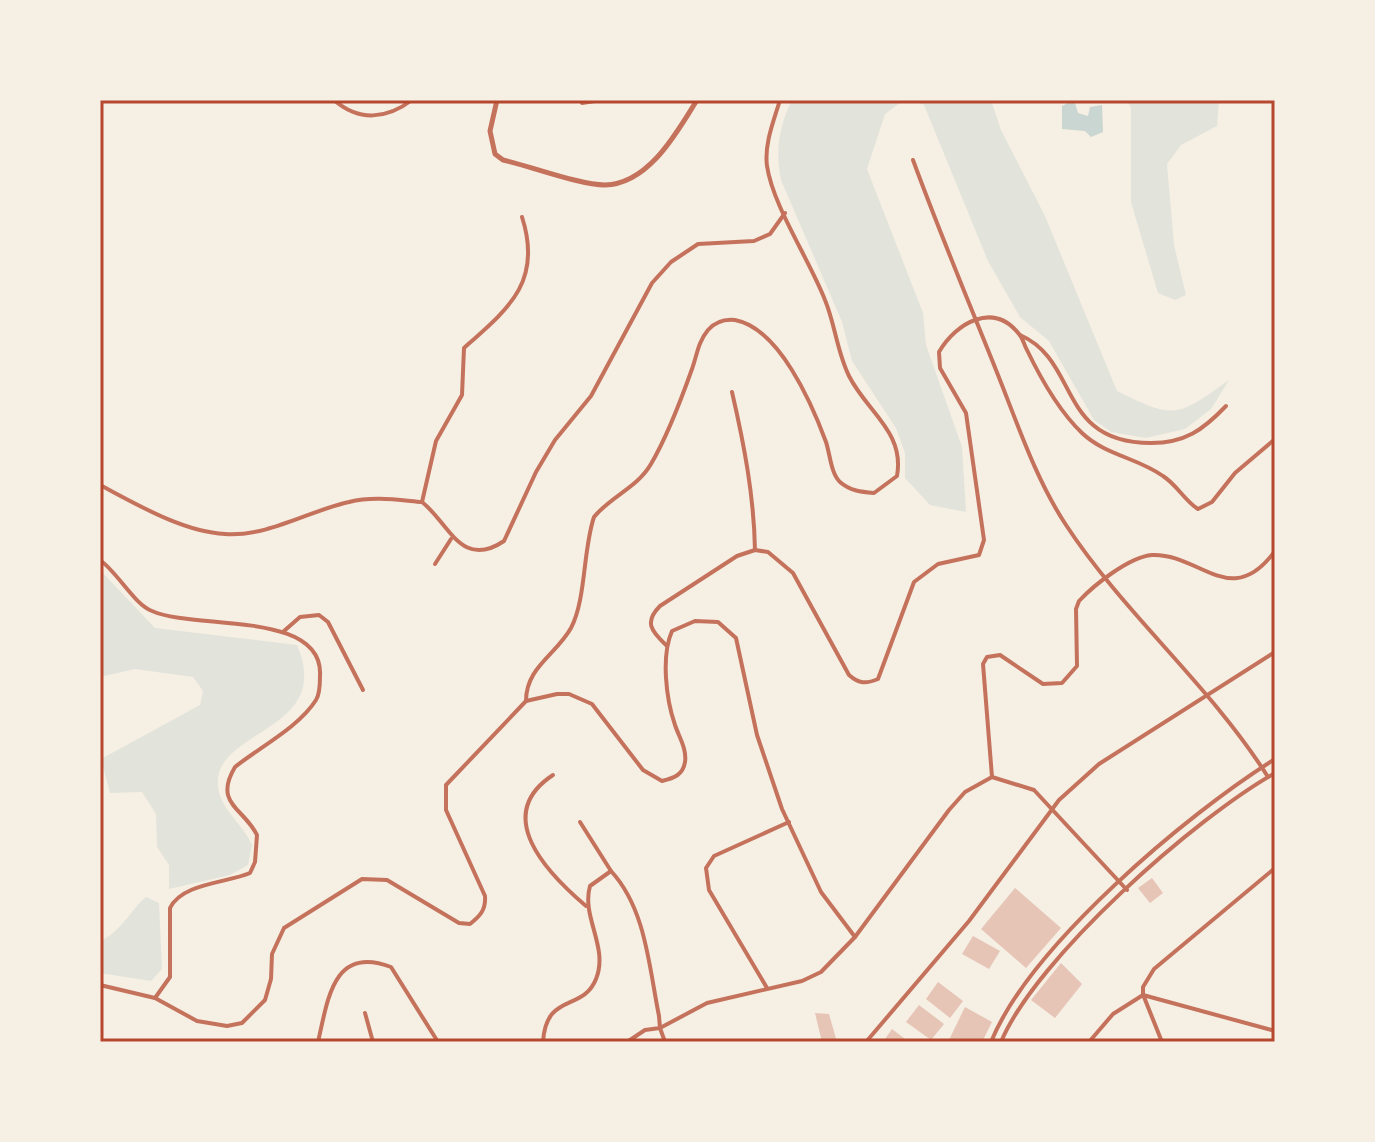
<svg xmlns="http://www.w3.org/2000/svg" width="1375" height="1142" viewBox="0 0 1375 1142" font-family="'Asap Condensed',sans-serif">
<style>
.green{fill:#e2e4dc}
.water{fill:#c9d6d2}
.building{fill:#e6c5b7}
.lines{fill:none;stroke-linecap:round;stroke-linejoin:round}
.minor{stroke:#c5725c;stroke-width:4}
.tertiary{stroke:#c5725c;stroke-width:5}
.neatline{fill:none;stroke:#b5482f;stroke-width:3}
</style>
<rect width="100%" height="100%" fill="#f6efe4"/>
<g class="green">
<path d="M792,100H904L885,114L867,169L923,313L926,345L962,447L966,512L930,505L905,478V453L896,428L852,361L842,322L781,180C775,151 779,126 792,100Z"/>
<path d="M914,100H991L1001,130L1045,216L1117,391C1175,420 1177,417 1229,380L1211,409L1185,429L1146,438L1111,432L1094,420L1049,341L1020,317L988,261L924,105Z"/>
<polygon points="1127,100 1219,100 1217,126 1181,145 1167,164 1174,245 1186,295 1175,300 1158,293 1131,202 1131,108"/>
<path d="M100,570L155,628L297,645C336,736 204,728 219,792C224,812 244,826 252,845L248,865L230,875L169,889V865L157,847L156,814L142,792L110,793L101,759L200,705L203,691L193,677L135,669L100,677Z"/>
<path d="M146,897L159,903L162,969L151,981L100,973V941C121,932 129,912 146,897Z"/>
</g>
<polygon class="water" points="1074,100 1078,113 1088,116 1090,107 1102,105 1103,132 1091,137 1085,131 1062,129 1062,106"/>
<g class="building">
<polygon points="1152,878 1163,893 1150,903 1138,888"/>
<polygon points="1015,888 1061,928 1026,968 981,929"/>
<polygon points="973,936 1000,951 989,969 962,954"/>
<polygon points="1061,963 1082,984 1055,1018 1031,1000"/>
<polygon points="938,982 963,1001 950,1018 926,999"/>
<polygon points="919,1005 944,1024 931,1040 906,1022"/>
<polygon points="965,1007 992,1022 982,1042 948,1042"/>
<polygon points="815,1013 829,1014 837,1042 822,1042"/>
<polygon points="892,1029 909,1042 883,1042"/>
</g>
<g class="lines">
<g class="minor">
<path d="M334,100C359,122 387,119 412,100"/>
<polyline points="582,103 601,100"/>
<path d="M913,160C939,231 968,300 996,370C1017,422 1035,478 1066,525C1125,615 1211,686 1268,777"/>
<path d="M1020,335C1080,361 1057,443 1151,443C1185,443 1203,430 1226,406"/>
<path d="M732,392C744,444 754,496 755,550"/>
<path d="M100,485C136,504 183,532 225,534C268,537 308,511 349,502C373,496 398,500 422,502"/>
<path d="M422,502C449,523 461,570 504,541L536,472L555,440L591,396L652,283L671,262L698,244L754,241L770,234L785,213"/>
<path d="M422,502L436,441L462,395L464,348C508,309 543,282 522,217"/>
<path d="M100,560C118,573 134,604 152,611C194,630 324,610 320,676C320,684 320,694 316,700C299,727 260,747 235,767C213,804 244,808 257,835L255,862L250,873C227,883 182,883 170,908V977L155,998"/>
<polyline points="435,564 451,539"/>
<polyline points="284,631 300,617 319,615 328,622 363,690"/>
<path d="M666,645C651,631 644,622 660,606L737,556L755,550L768,552L793,573L849,675C859,684 866,684 878,679L914,582L938,564L979,555L984,540L966,413L940,368L939,352C956,323 993,301 1019,334C1023,338 1024,345 1027,350C1040,377 1060,412 1082,433C1105,455 1138,458 1163,476C1177,485 1185,501 1198,509L1212,502L1235,473L1275,439"/>
<path d="M526,701C526,667 556,655 571,628C586,600 583,549 594,517C611,496 637,488 651,464C668,435 681,400 692,369C697,355 698,342 708,330C715,322 725,319 735,320C779,328 812,404 826,442C830,454 831,474 840,482C850,491 862,492 874,493L897,476C905,432 867,412 849,376C837,352 835,324 825,300C809,259 773,206 767,166C764,144 774,120 780,100"/>
<path d="M553,775C492,815 546,872 586,906"/>
<polyline points="992,777 1034,790 1127,890"/>
<polyline points="580,822 611,871"/>
<path d="M100,985L155,998L197,1021L227,1026L242,1023L265,1000L271,979L272,954L284,928L362,879L387,880L459,923L470,924C480,916 486,910 485,896L446,810V785L526,701L557,694H569L592,704L643,770L662,781C674,778 683,775 685,762C687,749 679,737 675,725C666,699 661,656 672,631L695,621L718,622L736,638L757,735L782,809L821,892L855,937"/>
<polyline points="767,988 709,890 706,868 714,856 789,822"/>
<polyline points="1143,995 1143,987 1154,969 1275,868"/>
<polyline points="1144,997 1162,1042"/>
<polyline points="365,1013 373,1042"/>
<path d="M318,1042C328,999 333,945 391,967L438,1042"/>
<path d="M543,1042C546,992 583,1012 596,979C609,947 581,917 590,886L611,871C646,909 649,967 659,1016L660,1028L645,1030L627,1042"/>
<path d="M665,1042L660,1028L707,1003L802,981L821,972L855,937L949,810L965,792L992,777L983,664L987,657L1000,655L1043,684L1062,683L1077,666L1076,609L1079,601C1094,585 1129,557 1152,555C1200,553 1231,611 1275,551"/>
<polyline points="866,1042 969,921 1059,800 1099,764 1275,652"/>
<path d="M991,1042C1030,946 1187,814 1275,759"/>
<path d="M1001,1042C1036,958 1195,818 1275,773"/>
<polyline points="1089,1042 1113,1014 1143,995 1275,1031"/>
</g>
<path class="tertiary" d="M497,100L490,131L495,154L503,160C530,166 580,185 605,185C649,184 677,132 697,100"/>
</g>
<rect width="1375" height="1142" fill="none" stroke="#f6efe4" stroke-width="204"/>
<rect x="102" y="102" width="1171" height="938" class="neatline"/>
</svg>
